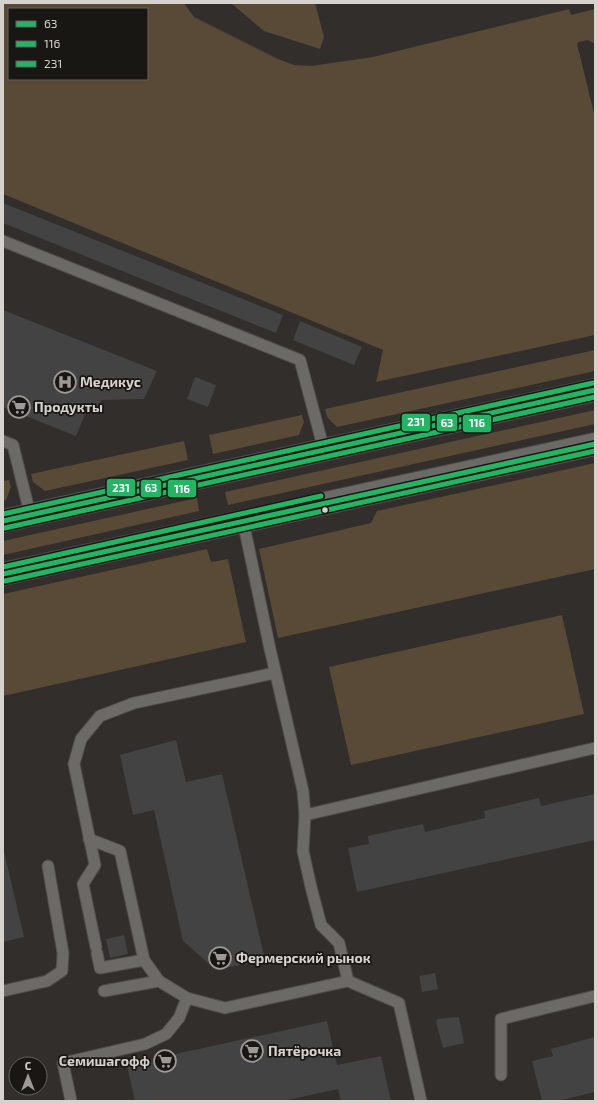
<svg xmlns="http://www.w3.org/2000/svg" width="598" height="1104" viewBox="0 0 598 1104" font-family="'Exo 2',sans-serif">
<style>
.green{fill:#594937;fill-rule:evenodd}
.building{fill:#444343}
.lines{fill:none;stroke-linecap:round;stroke-linejoin:round}
.service-casing{stroke:#4e4c49;stroke-width:13}
.tertiary-casing{stroke:#4e4c49;stroke-width:24}
.service{stroke:#6c6a67;stroke-width:11}
.tertiary{stroke:#6c6a67;stroke-width:22}
.bus-1-casing{stroke:#191714;stroke-width:8}
.bus-2-casing{stroke:#191714;stroke-width:8}
.bus-3-casing{stroke:#191714;stroke-width:8}
.bus-1{stroke:#21b564;stroke-width:5}
.bus-2{stroke:#21b564;stroke-width:5}
.bus-3{stroke:#21b564;stroke-width:5}
.bus-dot{fill:#d6d3cf;stroke:#191714;stroke-width:1.5}
.labels{text-anchor:middle;stroke-width:3.5;stroke-linejoin:round;paint-order:stroke}
.poi-label{font-size:14px;font-weight:bold;fill:#d6d3cf;stroke:#191714;text-anchor:start}
.line-badge{stroke:#191714;stroke-width:1.5}
.badge-label{font-size:11px;text-anchor:middle;font-weight:bold;fill:#fff}
</style>
<rect width="100%" height="100%" fill="#312e2b"/>
<g class="green">
<path d="M3,3H184L194,17L278,59L294,65L311,66L373,57L569,9L571,15L595,9V44L588,40L579,42L577,44L595,117V335L376,382L383,350L3,194ZM9,9H147V79H9Z"/>
<polygon points="231,3 315,3 324,37 320,49 264,31"/>
<polygon points="595,350 595,371 337,427 327,417 325,409"/>
<polygon points="595,410 595,424 228,505 225,492"/>
<polygon points="302,415 304,422 299,435 213,454 209,435"/>
<polygon points="184,441 188,460 45,491 33,482 31,474"/>
<polygon points="595,463 595,569 278,638 259,549 371,523 377,511"/>
<polygon points="9,480 11,487 6,500 3,501 3,481"/>
<polygon points="197,498 199,511 3,555 3,541"/>
<polygon points="207,549 211,562 228,559 246,642 3,696 3,594"/>
<polygon points="562,615 584,714 351,765 329,667"/>
</g>
<g class="building">
<polygon points="3,203 283,315 276,333 3,223"/>
<polygon points="3,310 157,371 144,399 101,400 97,410 88,407 76,436 3,407"/>
<polygon points="300,321 362,347 354,365 293,340"/>
<polygon points="195,377 216,385 208,407 187,399"/>
<polygon points="176,740 186,782 222,774 265,960 216,970 183,941 154,810 133,815 120,755"/>
<polygon points="595,794 595,840 357,892 348,848 369,844 368,836 423,824 425,832 485,818 484,811 539,798 541,806"/>
<polygon points="3,847 24,937 3,942"/>
<polygon points="124,935 128,954 110,958 106,939"/>
<polygon points="435,973 438,989 422,992 419,976"/>
<polygon points="459,1017 464,1043 443,1048 436,1022 437,1019"/>
<polygon points="327,1021 337,1065 381,1056 391,1101 341,1101 338,1089 283,1101 135,1101 127,1066 172,1056 171,1055"/>
<polygon points="595,1037 595,1092 558,1101 542,1101 532,1061 553,1056 551,1049"/>
</g>
<g class="lines">
<g class="service-casing">
<g id="service">
<polyline points="3,241 300,360 324,450"/>
<polyline points="3,441 13,445 30,514"/>
<polyline points="243,521 270,649 303,791 305,815 303,851 311,887 321,925 339,943 348,981"/>
<polyline points="305,815 595,748"/>
<polyline points="89,839 120,851 144,960 159,981 187,998 225,1008 348,981 399,1003 421,1101"/>
<polyline points="96,947 83,884 95,865 74,764 81,739 100,716 134,703 275,673"/>
<polyline points="97,953 100,968 144,960"/>
<polyline points="3,991 47,981 62,971 63,953 48,866"/>
<polyline points="104,991 159,981"/>
<polyline points="501,1075 501,1019 595,996"/>
<polyline points="71,1101 63,1063 145,1044 166,1034 179,1018 187,998"/>
</g>
</g>
<g class="tertiary-casing">
<g id="tertiary">
<polyline points="3,521 595,390"/>
<polyline points="3,574 595,444"/>
</g>
</g>
<use href="#service" class="service"/>
<use href="#tertiary" class="tertiary"/>
<g class="bus-1-casing">
<g id="bus-1">
<polyline points="3,521 595,390"/>
<polyline points="3,574 595,444"/>
</g>
</g>
<g class="bus-2-casing">
<g id="bus-2">
<polyline points="5,528 595,397"/>
<polyline points="5,581 595,451"/>
</g>
</g>
<g class="bus-3-casing">
<g id="bus-3">
<polyline points="3,514 593,383"/>
<polyline points="3,567 321,496"/>
</g>
</g>
<use href="#bus-1" class="bus-1"/>
<use href="#bus-2" class="bus-2"/>
<use href="#bus-3" class="bus-3"/>
</g>
<defs>
<g id="hospital-ring" transform="scale(1.15)"><circle r="9.5" fill="#191714" stroke="#9c9996" stroke-width="1.5"/><path d="M-5-5h3v3.5h4V-5h3V5h-3V1.5h-4V5h-3Z" fill="#9c9996"/></g>
<g id="supermarket-ring" transform="scale(1.15)"><circle r="9.5" fill="#191714" stroke="#9c9996" stroke-width="1.5"/><path d="M-6-5.5h2.5l.6 2H6L4.5 2H-2.5L-4.4-4H-6ZM-1.5 3.2a1.3 1.3 0 1 0 .1 0ZM3 3.2a1.3 1.3 0 1 0 .1 0Z" fill="#9c9996"/></g>
</defs>
<g fill-rule="evenodd">
<use href="#hospital-ring" x="65" y="382"/>
<use href="#supermarket-ring" x="19" y="407"/>
<use href="#supermarket-ring" x="220" y="958"/>
<use href="#supermarket-ring" x="252" y="1051"/>
<use href="#supermarket-ring" x="165" y="1061"/>
</g>
<circle class="bus-dot" cx="325" cy="510" r="3.5"/>
<g class="labels">
<g class="poi-label">
<text x="80" y="387">Медикус</text>
<text x="34" y="412">Продукты</text>
<text x="236" y="963">Фермерский рынок</text>
<text x="268" y="1056">Пятёрочка</text>
<text x="150" y="1066" text-anchor="end">Семишагофф</text>
</g>
</g>
<g class="line-badge">
<rect x="401" y="413" width="30" height="19" rx="4" fill="#21b564"/>
<rect x="436" y="413" width="22" height="19" rx="4" fill="#21b564"/>
<rect x="462" y="414" width="30" height="19" rx="4" fill="#21b564"/>
<rect x="106" y="478" width="30" height="19" rx="4" fill="#21b564"/>
<rect x="140" y="479" width="22" height="19" rx="4" fill="#21b564"/>
<rect x="167" y="479" width="30" height="19" rx="4" fill="#21b564"/>
</g>
<g class="badge-label">
<text x="416" y="426">231</text>
<text x="447" y="427">63</text>
<text x="477" y="427">116</text>
<text x="121" y="492">231</text>
<text x="151" y="492">63</text>
<text x="182" y="493">116</text>
</g>
<rect width="598" height="1104" fill="none" stroke="#d6d3cf" stroke-width="8"/>
<rect x="8" y="8" width="140" height="72" fill="#191714" stroke="#65625f"/>
<rect x="16" y="21" width="20" height="6" fill="#21b564" stroke="#65625f"/>
<text x="44" y="28" font-size="12" fill="#d6d3cf">63</text>
<rect x="16" y="41" width="20" height="6" fill="#21b564" stroke="#65625f"/>
<text x="44" y="48" font-size="12" fill="#d6d3cf">116</text>
<rect x="16" y="61" width="20" height="6" fill="#21b564" stroke="#65625f"/>
<text x="44" y="68" font-size="12" fill="#d6d3cf">231</text>
<g transform="translate(28 1076)"><circle r="19" fill="#191714" stroke="#65625f"/>
<path d="M0-3L7 15L0 10L-7 15Z" fill="#9c9996"/>
<text y="-6" font-size="11" font-weight="bold" text-anchor="middle" fill="#d6d3cf">С</text>
</g>
</svg>
